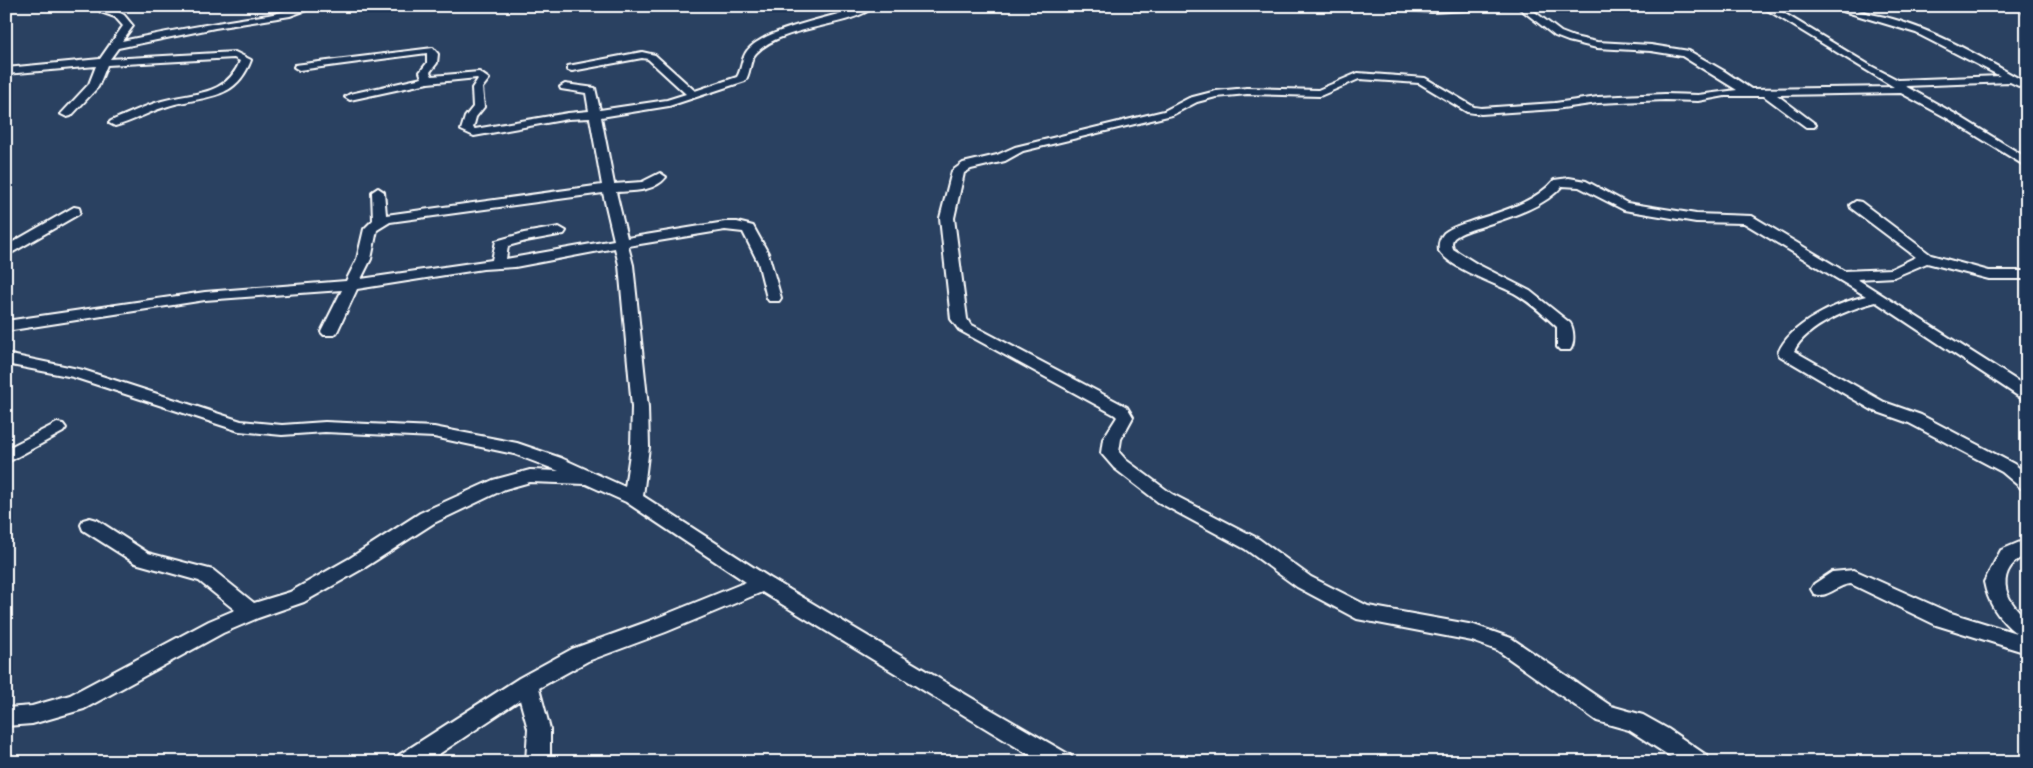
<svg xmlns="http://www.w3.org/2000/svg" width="2033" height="768" viewBox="0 0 2033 768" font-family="'Balsamiq Sans',sans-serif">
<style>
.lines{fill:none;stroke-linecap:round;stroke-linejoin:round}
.minor-casing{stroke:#fff;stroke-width:4}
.minor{fill:#1d3557;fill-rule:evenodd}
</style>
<rect width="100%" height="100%" fill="#2a4161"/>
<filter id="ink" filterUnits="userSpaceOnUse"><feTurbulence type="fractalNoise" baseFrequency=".02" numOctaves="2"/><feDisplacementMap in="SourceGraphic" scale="10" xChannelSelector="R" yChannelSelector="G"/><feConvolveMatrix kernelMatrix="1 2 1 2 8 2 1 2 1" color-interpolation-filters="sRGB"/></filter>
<g filter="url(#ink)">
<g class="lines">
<g class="minor-casing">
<g id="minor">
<path d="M104,6H116L113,9L124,15L133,26L122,41C171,31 219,22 268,15C285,12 300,6 317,6L290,16L215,28L118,48L110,59L235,52L251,60C235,103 202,95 165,107C148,112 132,122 115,126L109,123L111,121C128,114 144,106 162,101C193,92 226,97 240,61L234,58L107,65L98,87L71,116L67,117L61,114L89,84L96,66L6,74V68L100,59L123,26L115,17L101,12L99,10Z"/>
<path d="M862,6H875C847,29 784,24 756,53C749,60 751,73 745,81L669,106L601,117L614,184L642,182L660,173L666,177C654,192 633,191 616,192L627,238L725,222H737L753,226L768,253L781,298L779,301H769L767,298L758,262L743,232L725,230L628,246L633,265L648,407L649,447L643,496L770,578L985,706L1070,755L1074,762H1041L762,592L666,632L588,661L539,688L550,729V762H526L528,729L520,700L427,762H395L399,755L519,678L572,649L652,620L746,582L626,502L586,484L530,482L505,489L434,523L364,568L304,602L258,618L223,633L84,709L32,724L6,726V708L32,706L70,695L209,621L235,610L199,581L135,563L83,530L81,525L83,520L90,518L97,520L148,553L213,570L254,603L290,592L350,558L420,513L493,480L530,470L559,471L514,454L434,437L325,432L282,435L239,431L73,377L6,364V354L83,370L241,421L282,425L325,422L434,427L517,443L561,458L625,487L631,447L632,407L619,265L615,248L515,267L483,269L357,289L337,332L334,335H324L321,332L342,290L205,300L6,331V321L205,292L346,281L357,259L364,229L373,220L372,192L378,188L384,192L386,215L602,185L590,118L568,119L474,136L461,130L465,117L473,107L472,88L478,79L477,78L428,83L350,100L345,97L350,94L422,78L420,72L427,63V53L299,70L294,67L295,65L433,48L438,54L437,63L430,72L432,76L479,72L489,79L482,88L484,107L476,117L473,128L475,129L568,113L589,111L586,93L561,89L560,87L565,84L595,88L600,110L667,100L686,94L648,59L642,58L572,71L568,70V66L642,52L655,55L695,91L737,77C742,69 741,59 747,51C764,28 834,18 862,6ZM603,193L614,240L506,259L508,246L526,241L564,234L566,231L559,227L524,233L496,241L492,260L361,279L371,259L377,230L390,222Z"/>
<path d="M1386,6H1527L1561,32L1574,37L1597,42L1651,45L1689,51L1724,71L1751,89L1894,87L1761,6H1772L1871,66L1898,80L2000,76L1916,33L1843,11L1849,6H1875L1857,11C1873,15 1890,17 1905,23C1948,37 1987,61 2027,83V90L2010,82L1905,86L1957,115L2027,158V167L1949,119L1901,93L1777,95L1814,123L1816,125L1814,127H1806L1764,96H1725L1698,101L1665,100L1598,103L1555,109L1481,114L1467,112L1419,83L1359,79L1320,96L1247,94L1216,97L1197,102L1172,115L1023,151L1005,161L971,169L964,173L954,218L967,319L970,324L1127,407L1133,417L1121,439L1119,452L1126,460L1172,494L1259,539L1311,577L1368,606L1474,625L1511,638L1611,706L1643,715L1668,729L1706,755L1710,762H1679L1629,730L1597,721L1497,650L1472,641L1357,619L1297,587L1245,549L1158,502L1114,468L1101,453L1103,439L1117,417L1115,415L959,330L951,319L940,218L952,171L963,163L997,155L1015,147L1164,111L1189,98L1216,91L1247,88L1318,90L1358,73L1425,78L1474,107L1481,108L1555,103L1598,97L1665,94L1698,95L1737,90L1682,56L1651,51L1597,48L1568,41L1555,36L1518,7L1432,12L1390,9Z"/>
<polygon points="2020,6 2027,6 2027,15 2024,14"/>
<path d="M1569,178L1586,181L1627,203L1696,214L1752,216L1844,271L1891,269L1916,257L1851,208L1850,205L1856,201L1861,202L1931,255L1989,271H2027V279H1989L1927,263L1894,277L1857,279L2027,387V399L2021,398L1876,302C1851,308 1806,326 1794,351L1884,402L1921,415L2014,464L2027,474V490L2021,488L2002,472L1909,423L1872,410L1780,356L1778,353C1790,323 1837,303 1866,296L1744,223L1696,222L1624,210L1579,187L1562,186C1545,207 1508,218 1483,226C1474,229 1461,232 1454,238C1451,242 1452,245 1453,249L1477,264L1530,291L1570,323C1574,329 1575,344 1570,350H1560L1557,347V327C1544,315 1530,302 1514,293C1493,282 1453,270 1439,251C1438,244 1439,239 1444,233C1451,227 1463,224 1472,221C1499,212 1535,203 1554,180Z"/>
<polygon points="74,207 79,208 80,211 79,214 6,256 6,246"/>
<polygon points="57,423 63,424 66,428 63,432 6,463 6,449"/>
<path d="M2027,539V554C1995,570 2002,599 2027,618V653L1936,625L1851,584C1837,584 1829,599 1814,594L1811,589L1814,584L1832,572L1854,570L1948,612L2016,633C1999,620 1988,603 1984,582L2001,550Z"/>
</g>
</g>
<use href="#minor" class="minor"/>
</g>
</g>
<rect width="2033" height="768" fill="none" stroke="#1d3557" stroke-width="25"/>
<rect x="12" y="12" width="2008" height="743" fill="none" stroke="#fff" stroke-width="2" filter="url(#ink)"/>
</svg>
